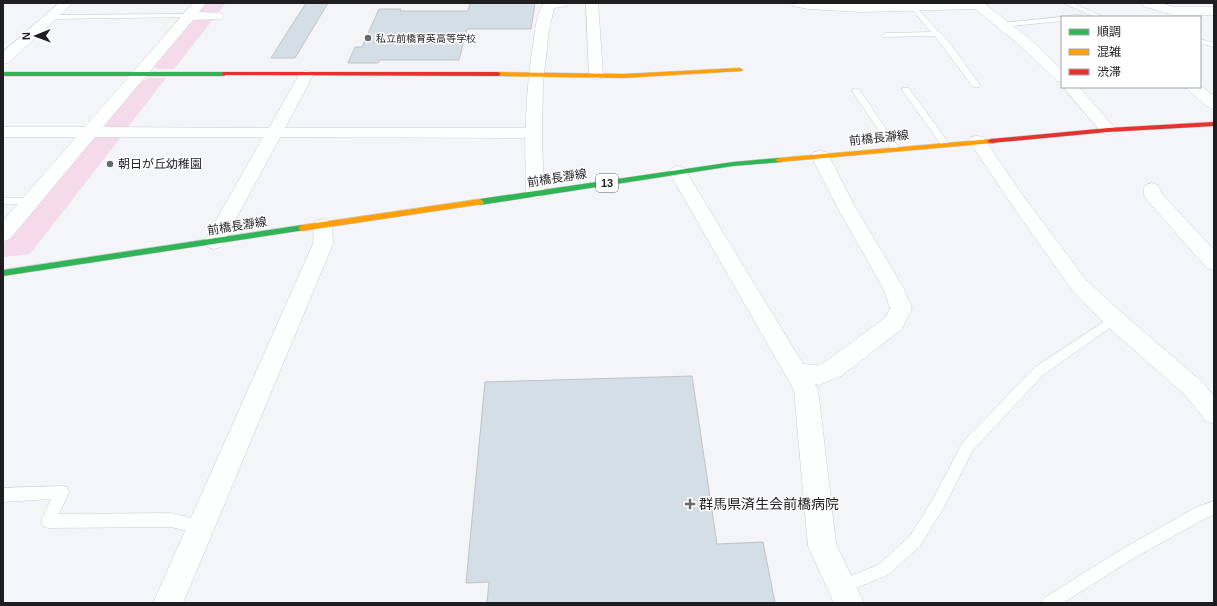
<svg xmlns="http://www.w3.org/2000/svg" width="1217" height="606" viewBox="0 0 1217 606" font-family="Arial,'Noto Sans JP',sans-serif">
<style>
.green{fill:#f5daec}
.building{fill:#d4dee7;stroke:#c1c3c5}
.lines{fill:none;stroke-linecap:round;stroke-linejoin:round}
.lane-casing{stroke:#ceced1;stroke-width:1}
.street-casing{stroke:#ceced1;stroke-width:1}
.fast-casing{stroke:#ceced1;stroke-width:1}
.slow-casing{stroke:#ceced1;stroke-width:1}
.jam-casing{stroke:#ceced1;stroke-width:1}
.lane{fill:#fdfefe;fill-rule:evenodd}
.street{fill:#fdfefe;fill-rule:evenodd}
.fast{fill:#30b455;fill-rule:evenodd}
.slow{fill:#ff9f0a;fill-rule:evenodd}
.jam{fill:#e5322d;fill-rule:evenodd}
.poi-dot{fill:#69696c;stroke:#fff;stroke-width:1.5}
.labels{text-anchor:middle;stroke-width:3;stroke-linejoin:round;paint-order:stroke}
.far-poi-label{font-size:10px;fill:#1e1e21;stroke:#fff;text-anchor:start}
.shield{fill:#fff;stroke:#626264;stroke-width:1}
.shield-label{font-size:11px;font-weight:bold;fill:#1e1e21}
.street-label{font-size:12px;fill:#1e1e21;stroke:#fff}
.poi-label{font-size:12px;fill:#1e1e21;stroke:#fff;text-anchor:start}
.near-poi-label{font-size:14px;fill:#1e1e21;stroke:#fff;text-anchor:start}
</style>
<rect width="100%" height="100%" fill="#f4f5f8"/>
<g class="green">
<polygon points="206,3 226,3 219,12 202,12 199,11"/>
<polygon points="214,18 174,69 157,69 153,66 191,21 196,19"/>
<polygon points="150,78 166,78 128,127 107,128 105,124 141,81"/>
<polygon points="99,136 121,137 30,254 3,257 3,244 89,140"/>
</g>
<g class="building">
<polygon points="306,3 328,3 295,58 271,58"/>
<polygon points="470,3 535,3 531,29 467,29 459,60 380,60 378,63 348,63 355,47 362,47 379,9 401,9 400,11 468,11"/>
<polygon points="692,376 717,544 763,542 775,603 487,603 489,582 466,583 485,382"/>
</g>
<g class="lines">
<g class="lane-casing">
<g id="lane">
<polygon points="1063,3 1072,3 1104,17 1095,17"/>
<polygon points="913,5 915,6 950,43 980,85 979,87 973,87 935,36 883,37 882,35 886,33 931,32 910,7"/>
<polygon points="189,14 192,16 191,17 52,19 49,17 52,15"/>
<polygon points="1073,15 1081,15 1084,17 1070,17"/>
<polygon points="1062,17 1062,21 1002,27 998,25 1002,23"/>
<polygon points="1200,39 1214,43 1214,47 1200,43"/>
<polygon points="903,88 909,88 948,142 949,144 948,146 942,146 902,90"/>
<polygon points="853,89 859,89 899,148 898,150 892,150 852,91"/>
<polygon points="3,198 31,198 36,201 31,204 3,204"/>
<polygon points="1114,315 1118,316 1120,319 1118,322 1043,375 973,450 944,507 920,546 888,575 841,594 836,592 834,587 836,582 878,565 910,536 934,497 963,442 1035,367"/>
<polygon points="62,486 67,487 69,492 59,514 171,513 206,522 208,527 206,532 201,534 171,527 48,528 43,526 41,521 51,499 3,502 3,488"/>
<polygon points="1214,501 1214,515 1206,518 1134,558 1063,603 1041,603 1044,598 1124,548 1197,507"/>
</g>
</g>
<g class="street-casing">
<g id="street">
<polygon points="59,3 73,3 8,63 3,64 3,52"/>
<path d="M193,3H206L199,12L221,13L223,16L221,19L193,20L103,127L269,128L299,75L301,72L306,71L311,72L313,75L285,128H526C526,100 529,72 533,45C535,31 536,15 544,3H568L567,6L554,8L549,30L543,83L542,138L544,193L541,197L535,199L529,197L526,193L525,138L280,137L221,247L214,249L207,247L204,242L263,137H95L10,239L3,241V221L76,137H3V127H85Z"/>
<polygon points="586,3 598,3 603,75 601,78 596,79 591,78 589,75"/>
<polygon points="792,3 984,3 1032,41 1062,70 1062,82 1057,81 1022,47 975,9 861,12 808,9 793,6"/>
<polygon points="1142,3 1161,3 1174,7 1213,7 1214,15 1173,15 1143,6"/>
<polygon points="1200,85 1214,96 1214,109 1208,107 1185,87 1200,87"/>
<polygon points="1063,87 1079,87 1114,127 1116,130 1114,133 1108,135 1102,133"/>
<polygon points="977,136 983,137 1024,197 1086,280 1122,313 1202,382 1214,396 1214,424 1206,421 1186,396 1106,325 1072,290 1012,205 969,141 971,137"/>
<polygon points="820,151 826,152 829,156 854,205 903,287 912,308 902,329 841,376 819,385 815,384 818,389 836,544 864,603 834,603 808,546 794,390 669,172 672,168 678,166 684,168 803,364 818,365 825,362 886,317 890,308 883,288 836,205 811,156 814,152"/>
<path d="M1152,183L1158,185L1162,194L1214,250V270L1207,268L1147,200C1143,195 1142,190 1146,185Z"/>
<polygon points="323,219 330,221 332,226 333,244 183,603 153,603 313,244 314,226 316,221"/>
</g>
</g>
<g class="fast-casing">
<g id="fast">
<polygon points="3,72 224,72 227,74 224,76 3,76"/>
<polygon points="779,158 783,160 782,162 733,166 480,205 476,202 480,199 733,162"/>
<polygon points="302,225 305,226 306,228 305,230 3,276 3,270"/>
</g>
</g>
<g class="slow-casing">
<g id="slow">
<polygon points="740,68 743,70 742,71 623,78 498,76 495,74 498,72 623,74"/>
<polygon points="991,139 994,139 994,143 779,162 775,160 779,158"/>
<polygon points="480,199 484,202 483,204 302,231 298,228 302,225"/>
</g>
</g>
<g class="jam-casing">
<g id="jam">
<polygon points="224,72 498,72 501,74 498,76 222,75 222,73"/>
<polygon points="1214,122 1214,126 1108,132 991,143 987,141 991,139 1108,128"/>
</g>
</g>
<use href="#lane" class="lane"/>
<use href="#street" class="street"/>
<use href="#fast" class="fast"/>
<use href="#slow" class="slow"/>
<use href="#jam" class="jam"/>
</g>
<g class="poi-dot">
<circle cx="368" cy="38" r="4"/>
<circle cx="110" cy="164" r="4"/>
<path d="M688 498h4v4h4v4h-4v4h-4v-4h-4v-4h4z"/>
</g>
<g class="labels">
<g class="far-poi-label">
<text x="376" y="42">私立前橋育英高等学校</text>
</g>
<rect class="shield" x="596" y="174" width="22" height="18" rx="3"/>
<g class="shield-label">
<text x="607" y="187">13</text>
</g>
<g class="street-label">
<text transform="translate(879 138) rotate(-6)" y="4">前橋長瀞線</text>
<text transform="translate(557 178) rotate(-9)" y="4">前橋長瀞線</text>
<text transform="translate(237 226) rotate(-9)" y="4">前橋長瀞線</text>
</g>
<g class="poi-label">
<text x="118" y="168">朝日が丘幼稚園</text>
</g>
<g class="near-poi-label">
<text x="699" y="509">群馬県済生会前橋病院</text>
</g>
</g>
<rect width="1217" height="606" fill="none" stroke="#1e1e21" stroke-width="8"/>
<rect x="1061" y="16" width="140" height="72" fill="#ffffff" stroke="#a5a5a6"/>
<rect x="1069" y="29" width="20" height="6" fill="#30b455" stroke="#a5a5a6"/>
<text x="1097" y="36" font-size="12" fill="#1e1e21">順調</text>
<rect x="1069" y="49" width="20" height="6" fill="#ff9f0a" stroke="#a5a5a6"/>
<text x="1097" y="56" font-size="12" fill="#1e1e21">混雑</text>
<rect x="1069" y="69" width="20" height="6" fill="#e5322d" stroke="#a5a5a6"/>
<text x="1097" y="76" font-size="12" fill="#1e1e21">渋滞</text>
<g transform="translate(36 36) rotate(269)" stroke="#ffffff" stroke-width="3" paint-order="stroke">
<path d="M0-3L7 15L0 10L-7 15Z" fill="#1e1e21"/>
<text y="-6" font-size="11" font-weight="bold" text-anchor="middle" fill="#1e1e21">N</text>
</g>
</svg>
